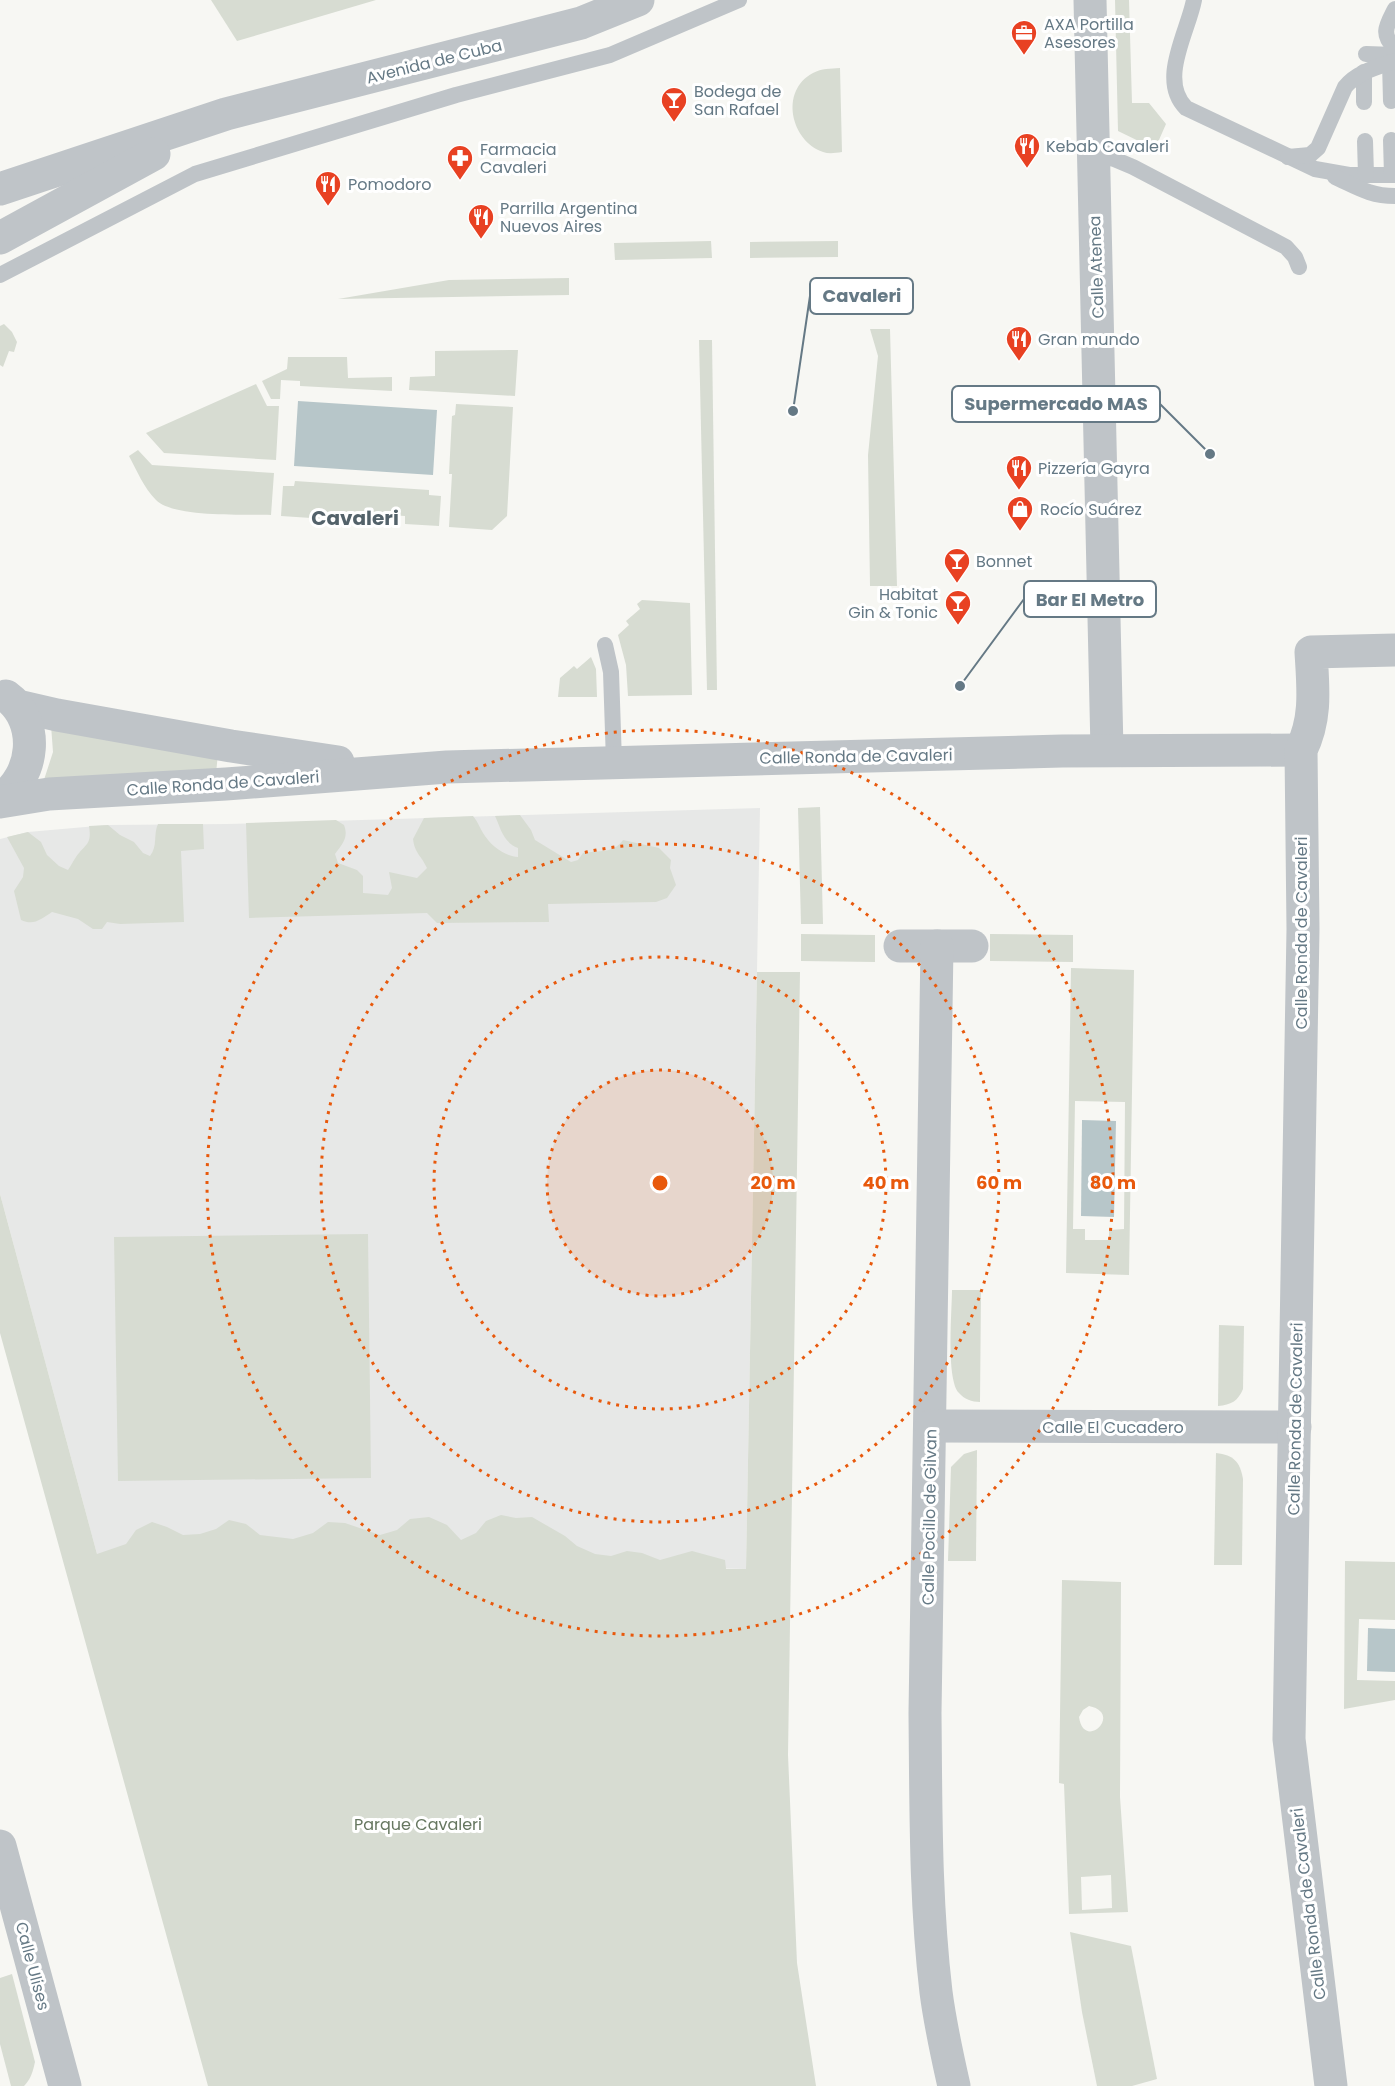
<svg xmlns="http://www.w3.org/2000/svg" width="1395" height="2086" viewBox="0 0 1395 2086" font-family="Poppins,sans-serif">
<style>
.built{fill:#e7e8e7}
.green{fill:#d7dcd2;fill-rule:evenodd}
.water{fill:#b7c6c9}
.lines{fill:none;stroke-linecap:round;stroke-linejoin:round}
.service{stroke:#bfc4c8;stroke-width:16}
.minor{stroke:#bfc4c8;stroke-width:33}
.tertiary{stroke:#bfc4c8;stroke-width:33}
.ring{fill:none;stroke:#e8590c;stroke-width:3;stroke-dasharray:3 6}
.labels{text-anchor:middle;stroke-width:6;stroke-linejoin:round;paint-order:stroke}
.poi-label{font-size:16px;fill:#657985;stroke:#fff;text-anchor:start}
.street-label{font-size:16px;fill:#657985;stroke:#fff}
.park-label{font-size:16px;fill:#667760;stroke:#fff}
.quarter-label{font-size:20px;font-weight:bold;fill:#53626a;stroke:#fff}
.centre{fill:#e8590c;stroke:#fff;stroke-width:3}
.ring-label{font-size:18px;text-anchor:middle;font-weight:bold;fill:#e8590c;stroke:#fff;stroke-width:6;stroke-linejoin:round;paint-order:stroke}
.leader{fill:none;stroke:#657985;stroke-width:2}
.callout-dot{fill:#657985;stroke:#fff;stroke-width:2}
.callout{fill:#fff;stroke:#657985;stroke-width:2}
.callout-label{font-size:18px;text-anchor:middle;font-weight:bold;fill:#657985}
</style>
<rect width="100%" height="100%" fill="#f7f7f3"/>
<polygon class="built" points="760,808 746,1569 97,1554 0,1194 0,839 28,832 108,825 227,824"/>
<g class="green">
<polygon points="211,0 376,0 237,41"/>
<polygon points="1115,0 1129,0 1132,103 1149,103 1166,124 1155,149 1118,131"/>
<path d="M840,68L842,152C835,153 829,154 823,152C791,141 779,91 813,73C822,68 830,69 840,68Z"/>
<polygon points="711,241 712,258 615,260 614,243"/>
<polygon points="838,241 838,257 750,258 750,242"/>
<polygon points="569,278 569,295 338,299 449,280"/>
<polygon points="4,324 12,332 17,342 14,352 9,351 3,367 0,365 0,326"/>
<polygon points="870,329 890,329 897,586 870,586 868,455 878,356"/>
<polygon points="699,340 712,340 717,690 707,690"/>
<polygon points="518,350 515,396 409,390 410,377 435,376 435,351"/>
<polygon points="288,357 347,357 348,378 392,377 392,391 300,386 300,381 281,380 280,399 271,399 262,381 287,369"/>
<polygon points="256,384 267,406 279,406 276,460 164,453 146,433"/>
<polygon points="456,404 513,407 507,516 492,530 449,527 452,474 449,474 452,416 455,415"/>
<path d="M138,450L152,465L274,473L271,515C245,514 174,518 156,500C144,488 137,471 129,456Z"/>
<polygon points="295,481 429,490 429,495 441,496 439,526 405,524 405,516 388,515 387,523 281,516 283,486 294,486"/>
<polygon points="642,600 690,603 692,695 628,696 626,665 618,635 629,625 626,621 640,609 637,604"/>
<polygon points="591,657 596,669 597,697 558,697 560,678 574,666 577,669"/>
<polygon points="51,725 218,753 216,774 42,786 53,752"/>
<polygon points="820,807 823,924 801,924 798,808"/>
<path d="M520,815L531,830L535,840L571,862L578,860L583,853C599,850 613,854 623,840L659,848L671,860L670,868L676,885L667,898L656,902L548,904L549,922L437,923L427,913L249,918L246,823L336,820L344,825C349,838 342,844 335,854L338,863L357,870L363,876V893L388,895L392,888L389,872L417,878L427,868C421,855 415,854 413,839L424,818L473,816C478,822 479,826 483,833C490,845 504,856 518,857V848C503,842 501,829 495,816Z"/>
<path d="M158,824H203L204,849L181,851L184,922L120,924L107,922L102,929H93L78,919L52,912C41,919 34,926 21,920L14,891L23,877L24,868L7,837L28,832L41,842L47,855L59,866L68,870C71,866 73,861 76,857C86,843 92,845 89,826L108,825L120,835L134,842L143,853L150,856C158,846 153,835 158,824Z"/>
<polygon points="801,934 875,935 875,962 801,961"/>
<polygon points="990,934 1073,935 1073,962 990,961"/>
<path d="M1071,968L1134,970L1129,1275L1066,1273ZM1075,1101L1125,1102L1124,1229L1109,1230V1240H1085V1229H1073Z"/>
<polygon points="757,972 800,972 788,1755 797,1963 816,2086 208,2086 0,1333 0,1194 97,1554 126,1544 136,1530 152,1522 167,1527 183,1535 200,1534 216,1529 229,1520 246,1524 260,1535 293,1539 313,1533 328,1522 345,1523 380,1535 397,1530 410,1519 429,1517 447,1525 461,1540 476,1533 486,1521 501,1515 516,1518 532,1517 565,1536 577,1546 595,1554 611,1556 627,1551 642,1553 660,1560 692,1551 725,1560 726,1569 746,1569"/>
<polygon points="368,1234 371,1478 118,1481 114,1237"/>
<path d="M952,1290H981L980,1402C972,1402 964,1399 959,1393C946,1379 952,1311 952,1290Z"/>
<path d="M1219,1325L1244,1326L1243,1389C1238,1401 1231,1405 1218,1406Z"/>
<polygon points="977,1450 976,1561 948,1561 951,1467 964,1454"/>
<path d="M1216,1453C1234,1455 1240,1462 1243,1479L1242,1565H1214Z"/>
<polygon points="1345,1561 1395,1562 1395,1620 1359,1619 1357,1680 1395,1681 1395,1700 1344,1709"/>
<path d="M1062,1580L1121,1582L1120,1797L1128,1912L1069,1914L1064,1784L1059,1783ZM1089,1706C1124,1713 1084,1752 1079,1717L1083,1710ZM1111,1875L1112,1908L1082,1910L1081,1877Z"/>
<polygon points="1070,1932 1131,1946 1157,2079 1132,2086 1097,2086 1082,2012"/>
<path d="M12,1974L35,2062C33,2071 31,2079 24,2086H11L0,2044V1978Z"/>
</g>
<g class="water">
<polygon points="298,401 437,410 433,475 294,466"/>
<polygon points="1082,1120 1116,1121 1114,1217 1081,1216"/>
<polygon points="1368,1628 1395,1629 1395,1672 1367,1671"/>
</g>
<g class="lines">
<g class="service">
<path d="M1194,0C1188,32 1158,80 1186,108L1315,169L1349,175H1395"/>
<path d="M1395,9C1387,25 1380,34 1395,48"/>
<polyline points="1366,54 1395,55"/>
<polyline points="1390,62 1391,101"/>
<polyline points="1364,72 1364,102"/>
<polyline points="1391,140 1392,175"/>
<polyline points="1365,141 1366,175"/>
<polyline points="1092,154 1114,159 1133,167 1286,247 1295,257 1299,267"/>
<path d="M1288,157L1310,155L1318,148L1345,87C1357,72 1378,67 1395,61"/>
<path d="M1335,177C1357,187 1370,196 1395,196"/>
<polyline points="0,275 195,174 456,95 610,55 739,0"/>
<polyline points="605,645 611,672 614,762"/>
</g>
<g class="minor">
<polyline points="1090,0 1107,750"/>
<polyline points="18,706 57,715 231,746 338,762"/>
<path d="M0,799C35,777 41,721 6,696"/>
<polyline points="0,802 49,794 226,784 447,767 1062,751 1301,750"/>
<polyline points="900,946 972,946"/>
<path d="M937,946L925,1713C926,1806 925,1899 936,1992C940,2023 947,2055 954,2086"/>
<polyline points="931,1426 1295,1427"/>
<polyline points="0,1846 65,2086"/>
<path d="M1331,2086L1289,1739L1303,929L1301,750C1317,718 1313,687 1311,652L1395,650"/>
</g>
<g class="tertiary">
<polyline points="0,189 226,114 581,23 638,0"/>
<polyline points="0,238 154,154"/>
</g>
</g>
<circle cx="660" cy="1183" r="113" fill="#e8590c" fill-opacity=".12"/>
<g class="ring">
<circle cx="660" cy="1183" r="113"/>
<circle cx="660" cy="1183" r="226"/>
<circle cx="660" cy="1183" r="339"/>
<circle cx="660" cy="1183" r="453"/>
</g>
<defs>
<g id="office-pin" transform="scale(1.35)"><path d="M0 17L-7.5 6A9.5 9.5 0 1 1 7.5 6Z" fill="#e84122" stroke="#fff"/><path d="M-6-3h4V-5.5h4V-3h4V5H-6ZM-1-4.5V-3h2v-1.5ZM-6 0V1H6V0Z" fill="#fff"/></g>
<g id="bar-pin" transform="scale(1.35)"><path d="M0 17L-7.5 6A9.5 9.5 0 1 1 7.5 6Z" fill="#e84122" stroke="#fff"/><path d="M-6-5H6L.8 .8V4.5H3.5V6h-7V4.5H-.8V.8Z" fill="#fff"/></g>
<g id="restaurant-pin" transform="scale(1.35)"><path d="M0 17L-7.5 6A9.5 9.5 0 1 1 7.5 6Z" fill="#e84122" stroke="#fff"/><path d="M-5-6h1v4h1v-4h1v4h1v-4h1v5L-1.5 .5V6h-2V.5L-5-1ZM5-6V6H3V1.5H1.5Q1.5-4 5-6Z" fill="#fff"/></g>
<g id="pharmacy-pin" transform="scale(1.35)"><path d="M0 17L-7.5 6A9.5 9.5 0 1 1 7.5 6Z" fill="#e84122" stroke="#fff"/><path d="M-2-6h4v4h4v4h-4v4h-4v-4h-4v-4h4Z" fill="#fff"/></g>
<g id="shop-pin" transform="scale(1.35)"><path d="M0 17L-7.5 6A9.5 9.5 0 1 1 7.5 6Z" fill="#e84122" stroke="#fff"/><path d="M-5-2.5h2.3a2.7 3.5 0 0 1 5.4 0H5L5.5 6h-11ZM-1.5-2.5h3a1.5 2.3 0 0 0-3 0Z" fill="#fff"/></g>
</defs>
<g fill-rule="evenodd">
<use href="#office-pin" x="1024" y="33"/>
<use href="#bar-pin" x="674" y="100"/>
<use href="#restaurant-pin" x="1027" y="146"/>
<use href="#pharmacy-pin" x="460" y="158"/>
<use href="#restaurant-pin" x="328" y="184"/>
<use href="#restaurant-pin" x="481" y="217"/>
<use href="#restaurant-pin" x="1019" y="339"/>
<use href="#restaurant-pin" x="1019" y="468"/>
<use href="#shop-pin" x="1020" y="509"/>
<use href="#bar-pin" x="957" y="561"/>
<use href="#bar-pin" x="958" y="603"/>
</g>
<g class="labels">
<g class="poi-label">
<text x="1044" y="30">AXA Portilla<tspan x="1044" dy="18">Asesores</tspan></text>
<text x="694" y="97">Bodega de<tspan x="694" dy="18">San Rafael</tspan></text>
<text x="1046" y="152">Kebab Cavaleri</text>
<text x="480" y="155">Farmacia<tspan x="480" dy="18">Cavaleri</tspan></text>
<text x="348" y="190">Pomodoro</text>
<text x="500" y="214">Parrilla Argentina<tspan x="500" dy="18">Nuevos Aires</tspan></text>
<text x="1038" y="345">Gran mundo</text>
<text x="1038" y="474">Pizzería Gayra</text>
<text x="1040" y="515">Rocío Suárez</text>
<text x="976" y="567">Bonnet</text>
<text x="938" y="600" text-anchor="end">Habitat<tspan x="938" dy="18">Gin &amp; Tonic</tspan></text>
</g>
<g class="street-label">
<text transform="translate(434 61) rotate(-14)" y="6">Avenida de Cuba</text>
<text transform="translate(1096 267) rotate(-92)" y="6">Calle Atenea</text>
<text transform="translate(856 756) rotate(-1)" y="6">Calle Ronda de Cavaleri</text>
<text transform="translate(223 783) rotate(-4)" y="6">Calle Ronda de Cavaleri</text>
<text transform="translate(1301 933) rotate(-90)" y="6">Calle Ronda de Cavaleri</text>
<text transform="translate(1295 1419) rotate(-89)" y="6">Calle Ronda de Cavaleri</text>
<text x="1113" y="1433">Calle El Cucadero</text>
<text transform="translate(929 1517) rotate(-89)" y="6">Calle Pocillo de Gilvan</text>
<text transform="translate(1308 1904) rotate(-97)" y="6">Calle Ronda de Cavaleri</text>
<text transform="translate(33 1966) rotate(75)" y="6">Calle Ulises</text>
</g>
<g class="park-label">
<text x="418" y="1830">Parque Cavaleri</text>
</g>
<g class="quarter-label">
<text x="355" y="525">Cavaleri</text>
</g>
</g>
<circle cx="660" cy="1183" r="9" class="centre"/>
<g class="ring-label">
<text x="773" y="1189">20 m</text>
<text x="886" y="1189">40 m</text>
<text x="999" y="1189">60 m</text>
<text x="1113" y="1189">80 m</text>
</g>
<path class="leader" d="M793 411L810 296M1210 454L1160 404M960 686L1024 599"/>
<g class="callout-dot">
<circle cx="793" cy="411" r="6"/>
<circle cx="1210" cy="454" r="6"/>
<circle cx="960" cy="686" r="6"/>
</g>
<g class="callout">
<rect x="810" y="278" width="103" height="36" rx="6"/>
<rect x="952" y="386" width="208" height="36" rx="6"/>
<rect x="1024" y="581" width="132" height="36" rx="6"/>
</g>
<g class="callout-label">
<text x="862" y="302">Cavaleri</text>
<text x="1056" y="410">Supermercado MAS</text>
<text x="1090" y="606">Bar El Metro</text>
</g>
</svg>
